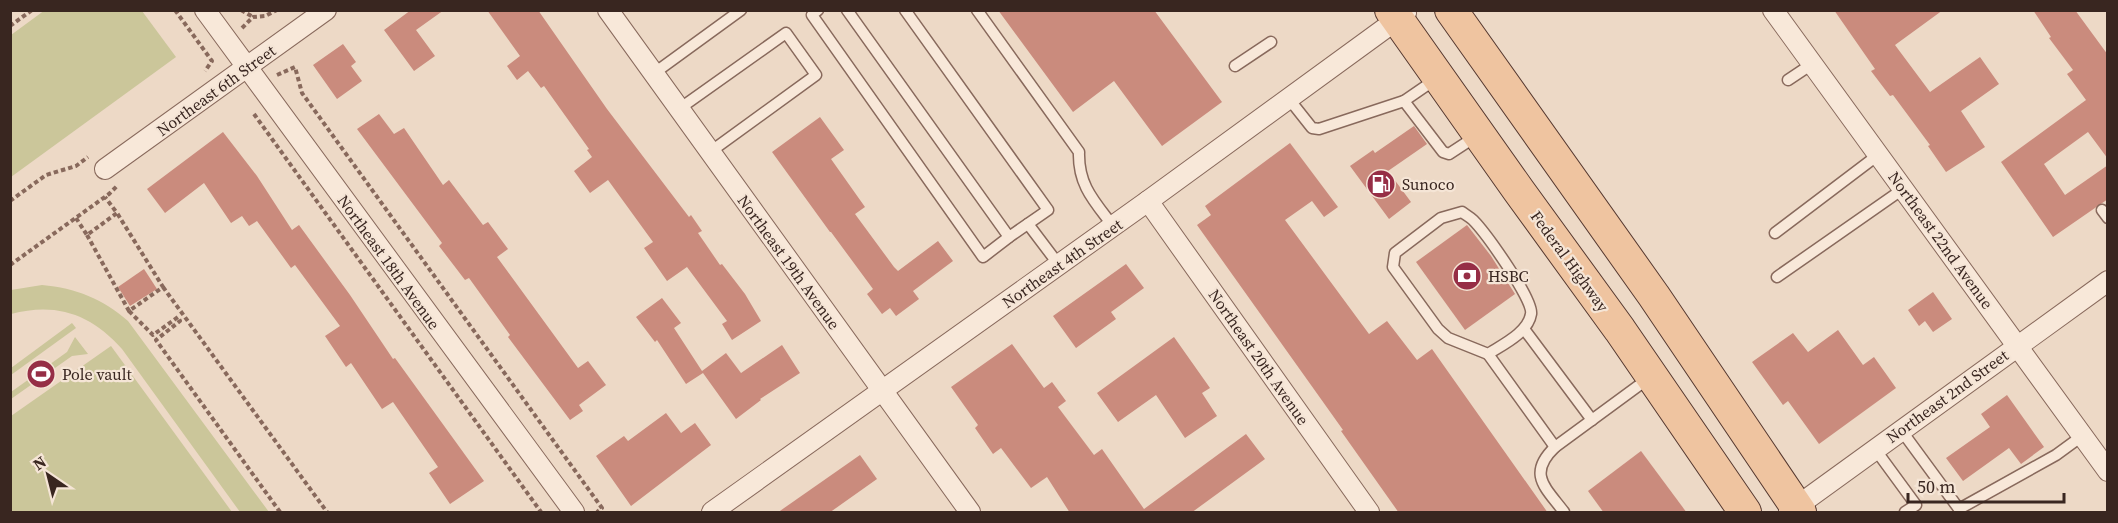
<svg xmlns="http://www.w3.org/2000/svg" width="2118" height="523" viewBox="0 0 2118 523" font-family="'Source Serif 4',serif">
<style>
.green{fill:#cbc69a}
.building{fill:#ca8b7d}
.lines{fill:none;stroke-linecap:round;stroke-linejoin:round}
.lane-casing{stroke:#88695c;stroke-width:13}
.street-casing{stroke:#88695c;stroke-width:22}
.primary-casing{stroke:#563930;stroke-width:34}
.path{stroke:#88695c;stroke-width:4;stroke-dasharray:4.5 3;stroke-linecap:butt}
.lane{stroke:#f8e8d9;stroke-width:10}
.street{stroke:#f8e8d9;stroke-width:20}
.primary{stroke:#efc4a0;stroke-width:32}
.labels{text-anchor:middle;stroke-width:4.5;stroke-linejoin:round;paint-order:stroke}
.street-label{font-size:16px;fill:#392620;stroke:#f5e5d6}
.poi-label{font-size:16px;fill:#392620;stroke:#f5e5d6;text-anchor:start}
</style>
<rect width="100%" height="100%" fill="#edd9c6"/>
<g class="green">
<polygon points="45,10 142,11 176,57 11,177 11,35"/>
<path d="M42,285C76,288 103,299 128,321L269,512H240L122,349C91,314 56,302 11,314V290Z"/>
<polygon points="72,323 76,328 11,375 11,368"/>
<polygon points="75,337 88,354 72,356 11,399 11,392 67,352"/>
<polygon points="111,346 232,512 11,512 11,416"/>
</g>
<g class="building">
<polygon points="411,10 444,10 416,30 435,56 414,71 384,30"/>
<polygon points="487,10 538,10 607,109 689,217 691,215 702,231 698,233 720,265 722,264 745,294 761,321 732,340 722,324 727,321 687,267 667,281 644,248 653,242 608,180 590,193 574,171 592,157 587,150 589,149 544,86 541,88 528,71 517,80 507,66 520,56"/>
<polygon points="998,10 1154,10 1222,102 1162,146 1114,81 1073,112"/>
<polygon points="1834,10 1943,10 1895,45 1930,92 1980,57 1999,84 1961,111 1985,147 1946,172 1928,146 1930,145 1893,95 1890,96 1871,71 1875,69"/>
<polygon points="2033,10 2075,10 2108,55 2108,159 2088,132 2044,164 2065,195 2108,165 2108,199 2053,237 2001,162 2086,100 2067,74 2073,70 2049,38 2051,37"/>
<polygon points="343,44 356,62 351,66 362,81 337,99 313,65"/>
<polygon points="379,114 394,134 404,128 443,185 449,180 483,225 488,222 508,249 497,257 578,368 588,361 606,385 579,405 583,411 570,420 508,337 510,335 469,278 465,280 439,246 442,243 357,129"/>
<polygon points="820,117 844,150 831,159 865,207 855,214 894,267 898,271 938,241 953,261 913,291 919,299 896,316 890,308 882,314 867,294 873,289 831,232 830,232 772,152"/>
<polygon points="1414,126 1427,144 1388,171 1411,202 1389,219 1350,166 1373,150 1375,153"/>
<polygon points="223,132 257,176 292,230 299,225 350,295 393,359 395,358 484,481 450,504 429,473 438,467 393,402 382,409 351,363 346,367 325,336 340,326 295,265 291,268 257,221 249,226 242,216 231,223 204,183 165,213 147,189"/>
<polygon points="1290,143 1338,207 1324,217 1312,201 1285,220 1369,334 1387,321 1417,360 1432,349 1548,513 1399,513 1341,431 1343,430 1197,225 1211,215 1205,206"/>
<polygon points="1467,225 1491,256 1515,294 1465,330 1416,262"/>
<polygon points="1126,264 1144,288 1111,312 1116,319 1076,348 1053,316"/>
<polygon points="144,269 157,289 130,306 118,287"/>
<polygon points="1933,292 1952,319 1933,332 1925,321 1919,326 1908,310"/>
<polygon points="662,298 681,323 674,328 702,371 726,353 741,373 782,345 800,373 760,399 761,400 736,419 703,373 686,384 657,340 655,342 636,317"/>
<polygon points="1838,330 1863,365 1874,357 1896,388 1819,444 1788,401 1783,405 1752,362 1793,333 1808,352"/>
<polygon points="1174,337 1210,388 1202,393 1217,416 1185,438 1156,395 1118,422 1097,393"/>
<polygon points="1012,344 1044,388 1052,382 1066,401 1058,407 1094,455 1102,449 1144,509 1246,434 1265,459 1191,513 1070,513 1047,477 1031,488 1001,448 993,454 975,428 978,425 951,387"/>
<polygon points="2007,395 2044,447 2021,464 2009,448 1963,481 1946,458 1990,427 1981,414"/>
<polygon points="666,413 681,433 695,423 711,445 631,506 596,456 624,436 628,441"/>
<polygon points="1641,451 1687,513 1604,513 1588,491"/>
<polygon points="860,455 877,479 829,513 777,513"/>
</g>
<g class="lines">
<g class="lane-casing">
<g id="lane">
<polyline points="818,10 812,15 983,257 1009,237"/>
<polyline points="847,10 1009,237 1048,210 905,10"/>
<path d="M977,10L1079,152C1078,185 1094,201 1113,226"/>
<polyline points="1235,66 1271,42"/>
<polyline points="653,74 741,10"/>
<polyline points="1436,79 1404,101 1443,152 1449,154 1478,135"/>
<polyline points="1788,80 1812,64"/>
<polyline points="1289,99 1312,128 1319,129 1404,101"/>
<polyline points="679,109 786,33 816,75 710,152"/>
<polyline points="2102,210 2108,218"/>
<path d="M1462,212C1466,215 1470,217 1473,220C1485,232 1534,300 1531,314C1528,333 1502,345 1488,354L1448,338L1438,329L1393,267L1395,253L1441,218Z"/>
<polyline points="1028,224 1059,265"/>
<polyline points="1775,233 1878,155"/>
<polyline points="1777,277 1903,189"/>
<polyline points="1524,329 1592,420"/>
<polyline points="1488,354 1555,447 1649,378"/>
<polyline points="1901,430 1959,509 2056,455 2082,436"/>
<path d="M1555,447C1527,474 1545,487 1564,512"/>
<polyline points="1875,449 1916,505 1905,512"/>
</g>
</g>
<g class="street-casing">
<g id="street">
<polyline points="205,10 574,512"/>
<polyline points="608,10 970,512"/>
<polyline points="1773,10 2108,471"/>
<polyline points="105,169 326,10"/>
<polyline points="1148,201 1369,512"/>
<polyline points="712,512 1148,201 1406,13"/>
<polyline points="1789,512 2108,281"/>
</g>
</g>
<g class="primary-casing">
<g id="primary">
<polyline points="1391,10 1519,191 1620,330 1745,512"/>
<polyline points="1451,10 1654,296 1800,512"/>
</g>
</g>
<g class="path">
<polyline points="175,10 212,61 205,71"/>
<polyline points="241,10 253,17"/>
<polyline points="10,26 32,10"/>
<polyline points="242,28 253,17 265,16 277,10"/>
<polyline points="277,75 295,67 302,93 602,508 597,512"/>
<polyline points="254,114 541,512"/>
<polyline points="10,201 46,175 76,166 88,157"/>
<polyline points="76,218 87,235 117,213 105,197"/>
<polyline points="87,235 129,311 163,287 117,213"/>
<polyline points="10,265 109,194 118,185"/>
<polyline points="163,287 327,512"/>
<polyline points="129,311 153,335 178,317 180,321 156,340 280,512"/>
</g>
<use href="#lane" class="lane"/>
<use href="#street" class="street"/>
<use href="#primary" class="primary"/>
</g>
<defs>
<g id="fuel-disc" transform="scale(1.5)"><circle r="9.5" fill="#962e46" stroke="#f5e5d6"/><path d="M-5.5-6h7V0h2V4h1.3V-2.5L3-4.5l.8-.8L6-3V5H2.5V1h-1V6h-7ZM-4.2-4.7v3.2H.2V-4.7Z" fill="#fff"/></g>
<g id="bank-disc" transform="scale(1.5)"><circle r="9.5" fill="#962e46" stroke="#f5e5d6"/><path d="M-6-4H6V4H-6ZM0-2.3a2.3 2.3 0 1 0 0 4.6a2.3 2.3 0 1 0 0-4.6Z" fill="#fff"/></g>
<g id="stadium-disc" transform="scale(1.5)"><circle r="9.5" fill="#962e46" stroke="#f5e5d6"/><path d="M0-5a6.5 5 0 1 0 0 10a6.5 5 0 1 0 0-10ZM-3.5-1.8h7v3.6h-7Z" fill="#fff"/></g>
</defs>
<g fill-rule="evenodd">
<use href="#fuel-disc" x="1381" y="184"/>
<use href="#bank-disc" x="1467" y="276"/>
<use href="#stadium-disc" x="41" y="374"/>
</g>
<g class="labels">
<g class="street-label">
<text transform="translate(216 90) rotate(-36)" y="6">Northeast 6th Street</text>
<text transform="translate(1941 240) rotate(54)" y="6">Northeast 22nd Avenue</text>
<text transform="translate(1570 261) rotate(54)" y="6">Federal Highway</text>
<text transform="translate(389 262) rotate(54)" y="6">Northeast 18th Avenue</text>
<text transform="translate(789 262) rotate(54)" y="6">Northeast 19th Avenue</text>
<text transform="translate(1062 263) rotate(-35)" y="6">Northeast 4th Street</text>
<text transform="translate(1259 357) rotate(55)" y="6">Northeast 20th Avenue</text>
<text transform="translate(1947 396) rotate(-36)" y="6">Northeast 2nd Street</text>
</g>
<g class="poi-label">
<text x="1402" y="190">Sunoco</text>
<text x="1488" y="282">HSBC</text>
<text x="62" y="380">Pole vault</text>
</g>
</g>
<rect width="2118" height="523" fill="none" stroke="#392620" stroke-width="24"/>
<g transform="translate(48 475) rotate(325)" stroke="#f5e5d6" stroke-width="4.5" paint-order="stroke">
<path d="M0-4.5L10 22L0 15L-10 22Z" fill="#392620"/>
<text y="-9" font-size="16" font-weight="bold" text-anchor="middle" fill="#392620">N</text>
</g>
<path d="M1908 493v9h156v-9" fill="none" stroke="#392620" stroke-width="3"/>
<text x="1917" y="493" font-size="18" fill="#392620" stroke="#f5e5d6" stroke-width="4.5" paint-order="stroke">50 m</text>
</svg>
